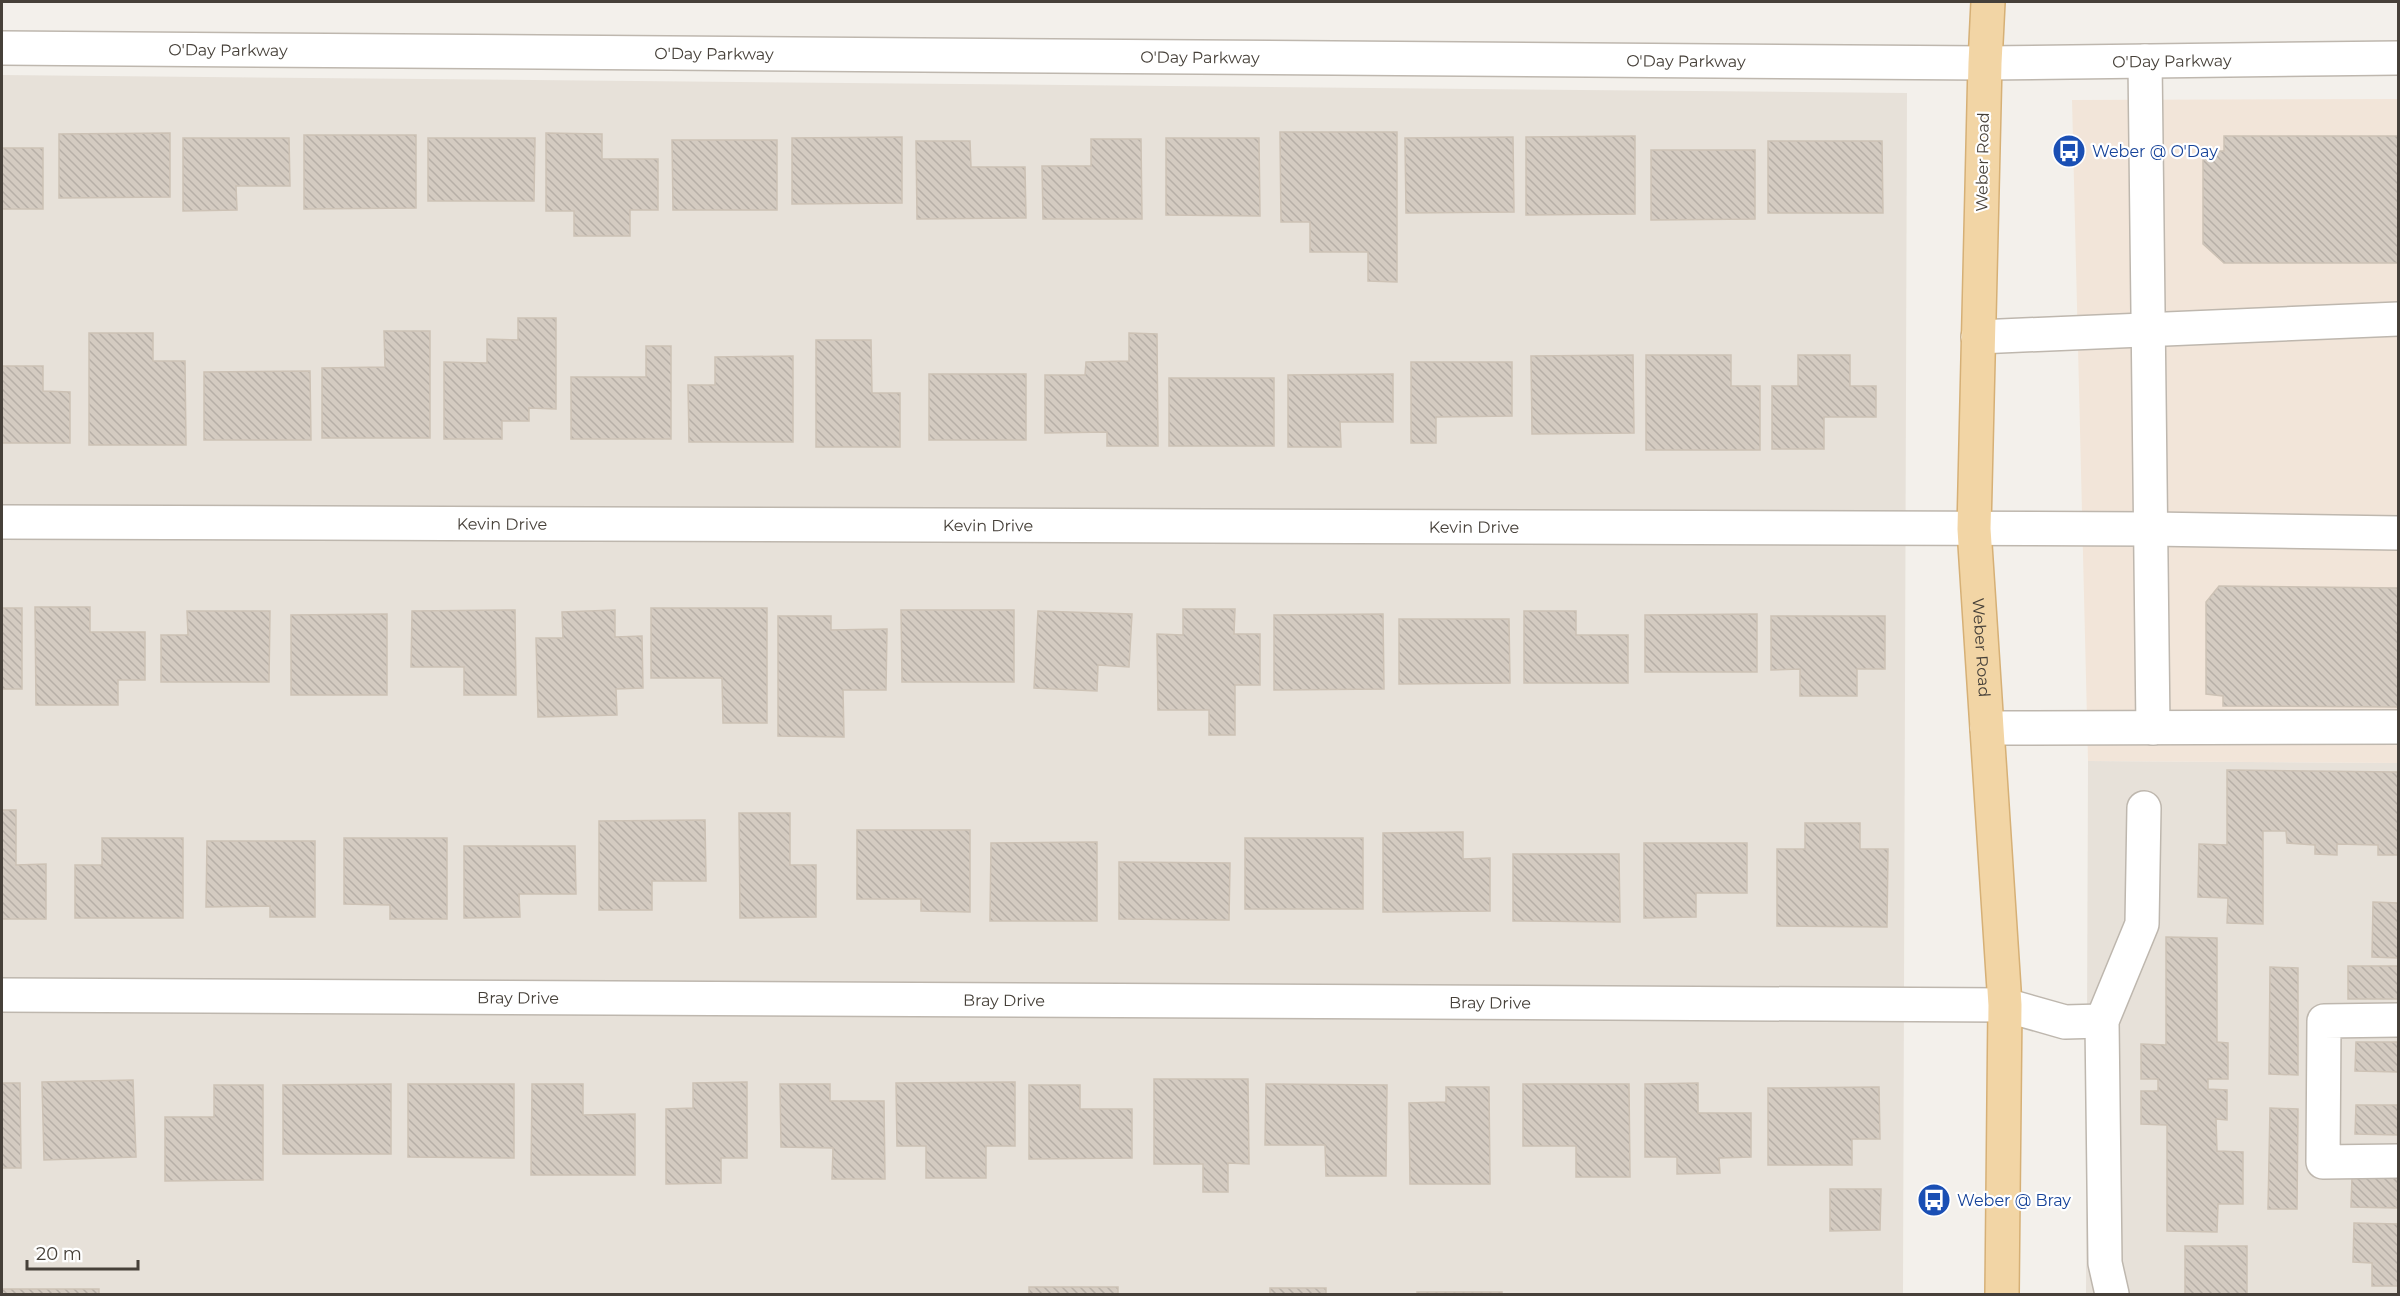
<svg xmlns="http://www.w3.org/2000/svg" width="2400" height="1296" viewBox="0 0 2400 1296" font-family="Montserrat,sans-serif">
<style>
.residential{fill:#e7e1d9}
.commercial{fill:#f2e5d9}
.building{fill:url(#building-back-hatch);stroke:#cdc2b5;stroke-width:1.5}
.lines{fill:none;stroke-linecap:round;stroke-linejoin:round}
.minor-casing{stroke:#beb7ae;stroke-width:36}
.major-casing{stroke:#d6b076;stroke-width:36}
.minor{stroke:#fff;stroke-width:33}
.major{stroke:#f2d5a5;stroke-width:33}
.labels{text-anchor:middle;stroke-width:4.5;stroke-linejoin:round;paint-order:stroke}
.street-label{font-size:16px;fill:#464039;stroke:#fff}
.transit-label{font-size:16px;fill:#164399;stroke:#fff;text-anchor:start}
</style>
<defs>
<pattern id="building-back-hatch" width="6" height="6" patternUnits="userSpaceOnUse" patternTransform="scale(1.5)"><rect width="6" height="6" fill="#d4cbc1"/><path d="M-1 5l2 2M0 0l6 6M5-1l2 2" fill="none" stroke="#b7afa7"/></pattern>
</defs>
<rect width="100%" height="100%" fill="#f3f0eb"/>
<g class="residential">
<polygon points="2,75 1907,93 1903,1294 2,1294"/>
<polygon points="2088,761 2398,763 2398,1294 2086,1294"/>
</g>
<polygon class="commercial" points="2398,99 2398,763 2088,761 2072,100"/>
<g class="building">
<polygon points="1280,132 1397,132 1397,282 1368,281 1368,252 1310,252 1310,222 1281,222"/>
<polygon points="170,133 170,197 59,198 59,134"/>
<polygon points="546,133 602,134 602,159 658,159 658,210 630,210 630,236 574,236 574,211 546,211"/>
<polygon points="304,135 416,135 416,208 304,209"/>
<polygon points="1635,136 1635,214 1526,215 1526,137"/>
<polygon points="2224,136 2398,136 2398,263 2224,263 2203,244 2203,151 2224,151"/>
<polygon points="902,137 902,203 792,204 792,138"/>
<polygon points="1513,137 1514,212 1406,213 1405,138"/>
<polygon points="183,138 289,138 290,186 236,186 237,210 183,211"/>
<polygon points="428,138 535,138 534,201 428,201"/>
<polygon points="1166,138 1259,138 1260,216 1166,215"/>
<polygon points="1091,139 1141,139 1142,219 1043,219 1042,166 1091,166"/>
<polygon points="672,140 777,140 777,210 673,210"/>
<polygon points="916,141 970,141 971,167 1025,167 1026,218 917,219"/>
<polygon points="1768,141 1882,141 1883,213 1768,213"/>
<rect x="2" y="148" width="41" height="61"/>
<polygon points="1651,150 1755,150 1755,219 1651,220"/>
<polygon points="518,318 556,318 556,409 529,408 529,421 502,421 502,439 444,439 444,362 487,363 487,339 518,340"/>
<polygon points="384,331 430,331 430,438 322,438 322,368 385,367"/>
<polygon points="89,333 153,333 153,361 185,361 186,445 89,445"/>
<polygon points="1129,333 1157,334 1158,446 1107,446 1107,432 1045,433 1045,375 1085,375 1086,362 1129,361"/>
<polygon points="816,340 871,340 872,393 900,393 900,447 816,447"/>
<polygon points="646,346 671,346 671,439 571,439 571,377 646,377"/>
<polygon points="1633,355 1634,433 1532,434 1531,356"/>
<polygon points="1646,355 1731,355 1731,386 1760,386 1760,450 1646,450"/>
<polygon points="1798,355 1850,355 1850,386 1876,386 1876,417 1824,417 1824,449 1772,449 1772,386 1798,386"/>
<polygon points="793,356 793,442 689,442 688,385 715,385 715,357"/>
<polygon points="1411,362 1512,362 1512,416 1436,417 1436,443 1411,443"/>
<polygon points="2,366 43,366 43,391 70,392 70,443 2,443"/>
<polygon points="310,371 311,440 204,440 204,372"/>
<rect x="929" y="374" width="97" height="66"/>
<polygon points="1393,374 1393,422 1340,422 1341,447 1288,447 1288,375"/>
<rect x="1169" y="378" width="105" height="68"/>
<polygon points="2219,586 2398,588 2398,707 2223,706 2223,696 2206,694 2206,602"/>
<polygon points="35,607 90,607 90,632 145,632 145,680 118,680 118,705 36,705"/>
<rect x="2" y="608" width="20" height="81"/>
<polygon points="651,608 767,608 767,723 723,723 722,678 651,678"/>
<polygon points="1183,609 1235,609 1234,634 1260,634 1260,685 1235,685 1235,735 1209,735 1209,710 1158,710 1157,634 1183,635"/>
<polygon points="515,610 516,695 464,695 464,667 411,667 412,611"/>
<polygon points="615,610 615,637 642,636 643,688 616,689 617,715 538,717 536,638 563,638 562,612"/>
<polygon points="901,610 1014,610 1014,682 902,682"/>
<polygon points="187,611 270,611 269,682 161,682 161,635 188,635"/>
<polygon points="1038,611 1132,614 1129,667 1098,665 1097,691 1034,688"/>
<polygon points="1524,611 1576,611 1576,635 1628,635 1628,683 1524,683"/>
<polygon points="387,614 387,695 291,695 291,615"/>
<polygon points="1383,614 1384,689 1274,690 1274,615"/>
<polygon points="1757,614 1757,672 1645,672 1645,615"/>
<polygon points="778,616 831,616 831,630 887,629 886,690 843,690 844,737 778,736"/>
<polygon points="1771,616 1885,616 1885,669 1857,669 1857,696 1800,696 1800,669 1771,670"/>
<polygon points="1399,619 1509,619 1510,683 1399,684"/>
<polygon points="2227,770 2398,772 2398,855 2378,855 2378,845 2337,844 2337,855 2315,854 2315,845 2287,843 2286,831 2263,831 2263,924 2227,923 2228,898 2198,897 2199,844 2227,845"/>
<polygon points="2,810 16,810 16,865 46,864 46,919 2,919"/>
<polygon points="739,813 790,813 790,865 816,865 816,917 740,918"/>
<polygon points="705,820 706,881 652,881 652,910 599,910 599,821"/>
<polygon points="1805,823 1860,823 1860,849 1888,849 1887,927 1777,926 1777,849 1805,849"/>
<polygon points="857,830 970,830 970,912 921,911 921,899 857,899"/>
<polygon points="1463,832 1463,859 1490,858 1490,911 1383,912 1383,833"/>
<polygon points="102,838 183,838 183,918 75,918 75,865 102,865"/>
<polygon points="344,838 447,838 447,919 390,919 390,905 344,904"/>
<rect x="1245" y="838" width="118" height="71"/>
<polygon points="207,841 315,841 315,917 270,917 270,906 206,907"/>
<polygon points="1097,842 1097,921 990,921 991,843"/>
<polygon points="1644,843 1747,843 1747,893 1696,893 1696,917 1644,918"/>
<polygon points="464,846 575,846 576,894 519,894 520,917 464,918"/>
<polygon points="1513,854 1619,854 1620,922 1513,921"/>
<polygon points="1119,862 1230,863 1229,920 1119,919"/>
<polygon points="2373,902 2398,903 2398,958 2372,957"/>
<polygon points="2166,937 2217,938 2217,1042 2228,1043 2228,1079 2208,1079 2208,1089 2227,1090 2227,1120 2216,1119 2217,1151 2243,1152 2243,1204 2218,1204 2217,1232 2167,1231 2167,1125 2141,1124 2141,1091 2158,1091 2158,1079 2141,1079 2141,1044 2166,1045"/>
<rect x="2348" y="966" width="50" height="33"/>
<polygon points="2270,967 2298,968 2298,1075 2269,1074"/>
<polygon points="2356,1042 2398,1042 2398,1072 2355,1071"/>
<polygon points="1154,1079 1248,1079 1249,1164 1228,1163 1228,1192 1203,1192 1203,1164 1154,1164"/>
<polygon points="133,1080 136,1157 44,1160 42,1082"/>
<polygon points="747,1082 747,1158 721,1158 721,1183 666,1184 666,1109 693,1108 693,1083"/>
<polygon points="1015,1082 1015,1146 986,1146 986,1178 926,1178 926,1146 897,1146 896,1083"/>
<polygon points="2,1083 20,1083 21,1168 2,1168"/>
<polygon points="1698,1083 1698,1113 1751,1113 1751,1157 1719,1158 1720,1173 1677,1174 1677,1157 1645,1157 1645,1084"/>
<polygon points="391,1084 391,1154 283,1154 283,1085"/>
<polygon points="408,1084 514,1084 514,1158 408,1157"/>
<polygon points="532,1084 583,1084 583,1115 635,1114 635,1175 531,1175"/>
<polygon points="780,1084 830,1084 830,1101 884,1101 885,1179 832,1179 833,1148 781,1147"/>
<polygon points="1266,1084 1387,1085 1386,1176 1326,1176 1325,1145 1265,1145"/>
<polygon points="1523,1084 1629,1084 1630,1177 1576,1177 1576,1146 1523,1146"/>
<polygon points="214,1085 263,1085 263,1180 165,1181 165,1117 214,1117"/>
<polygon points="1029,1085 1080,1085 1080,1109 1132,1109 1132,1158 1029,1159"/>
<polygon points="1446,1087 1489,1087 1490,1184 1410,1184 1409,1103 1446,1102"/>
<polygon points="1879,1087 1880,1139 1852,1139 1852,1165 1768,1165 1768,1088"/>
<polygon points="2356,1105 2398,1105 2398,1135 2355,1134"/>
<polygon points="2270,1108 2298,1109 2297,1209 2268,1209"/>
<polygon points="2352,1177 2398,1178 2398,1208 2351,1207"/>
<polygon points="1830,1189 1881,1189 1880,1230 1830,1231"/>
<polygon points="2354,1223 2398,1224 2398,1286 2372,1286 2372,1263 2353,1262"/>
<rect x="2185" y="1246" width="62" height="48"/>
<rect x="1029" y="1287" width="89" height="7"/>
<rect x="1270" y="1288" width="56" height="6"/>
<rect x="2" y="1289" width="97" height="5"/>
<rect x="1417" y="1292" width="85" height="2"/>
</g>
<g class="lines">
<g class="minor-casing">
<g id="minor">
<path id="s1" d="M2,48L1985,63L2398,58"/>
<polyline points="2145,61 2153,728"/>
<polyline points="1978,337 2398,319"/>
<path id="s2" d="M2,522L2152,529L2398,533"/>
<polyline points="1987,728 2398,727"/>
<path id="s3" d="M2,995L2005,1005L2065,1022L2102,1021"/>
<polyline points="2398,1020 2324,1021 2323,1162 2398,1161"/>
<polyline points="2112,1294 2105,1263 2102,1021 2142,924 2144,808"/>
</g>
</g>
<g class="major-casing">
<g id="major">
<path id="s4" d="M1988,2L1985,63L1974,529L2005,1005L2002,1294"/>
</g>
</g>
<use href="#minor" class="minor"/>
<use href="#major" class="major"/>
</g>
<defs>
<g id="bus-disc" transform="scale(1.725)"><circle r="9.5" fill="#1a4fb4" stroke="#fff"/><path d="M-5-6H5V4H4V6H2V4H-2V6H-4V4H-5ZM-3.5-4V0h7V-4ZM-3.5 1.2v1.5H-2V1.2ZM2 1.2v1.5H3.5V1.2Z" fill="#fff"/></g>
</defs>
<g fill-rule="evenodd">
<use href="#bus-disc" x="2069" y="151"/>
<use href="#bus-disc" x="1934" y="1200"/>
</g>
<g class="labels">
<g class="street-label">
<text dy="6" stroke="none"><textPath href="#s1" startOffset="226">O'Day Parkway</textPath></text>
<text dy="6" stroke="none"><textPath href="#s1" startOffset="712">O'Day Parkway</textPath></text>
<text dy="6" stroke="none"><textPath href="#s1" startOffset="1198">O'Day Parkway</textPath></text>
<text dy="6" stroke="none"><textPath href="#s1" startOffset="1684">O'Day Parkway</textPath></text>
<text dy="6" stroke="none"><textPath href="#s1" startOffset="2170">O'Day Parkway</textPath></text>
<text transform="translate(1982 162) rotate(-89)" y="6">Weber Road</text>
<text dy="6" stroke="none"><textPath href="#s2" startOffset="500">Kevin Drive</textPath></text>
<text dy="6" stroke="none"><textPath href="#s2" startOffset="986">Kevin Drive</textPath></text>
<text dy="6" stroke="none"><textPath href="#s2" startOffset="1472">Kevin Drive</textPath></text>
<text dy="6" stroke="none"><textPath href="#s4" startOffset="646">Weber Road</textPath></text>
<text dy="6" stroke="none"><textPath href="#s3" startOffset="516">Bray Drive</textPath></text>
<text dy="6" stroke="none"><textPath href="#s3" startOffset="1002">Bray Drive</textPath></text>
<text dy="6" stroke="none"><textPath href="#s3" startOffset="1488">Bray Drive</textPath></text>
</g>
<g class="transit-label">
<text x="2092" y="157">Weber @ O'Day</text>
<text x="1957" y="1206">Weber @ Bray</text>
</g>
</g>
<rect width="2400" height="1296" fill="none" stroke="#464039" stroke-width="6"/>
<path d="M27 1260v9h111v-9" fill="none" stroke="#464039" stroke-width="3"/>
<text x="36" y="1260" font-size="18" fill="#464039" stroke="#ffffff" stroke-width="4.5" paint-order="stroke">20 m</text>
</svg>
